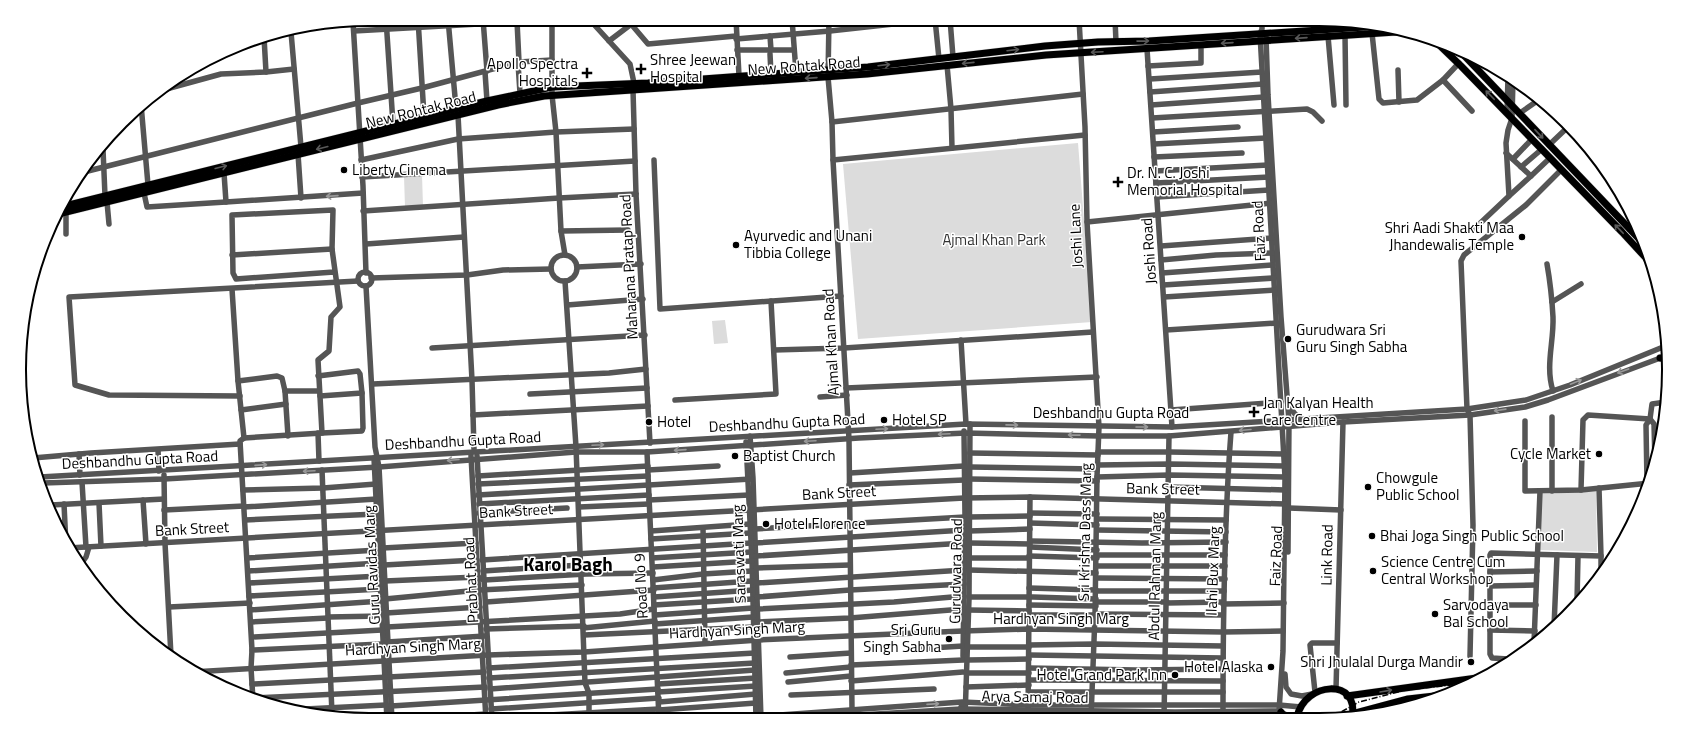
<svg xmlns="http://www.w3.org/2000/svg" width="1688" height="739" viewBox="0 0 1688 739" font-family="'Titillium Web',sans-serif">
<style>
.green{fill:#dcdcdc}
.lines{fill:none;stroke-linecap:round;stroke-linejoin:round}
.major-casing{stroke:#dbdbdb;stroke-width:8}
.minor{stroke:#555;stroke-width:5.5}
.major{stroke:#000;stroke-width:7}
.rail{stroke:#000;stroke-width:1.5;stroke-dasharray:6 2 1 2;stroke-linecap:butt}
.oneway{stroke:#595959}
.oneway2{stroke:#999}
.poi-dot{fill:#000;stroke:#fff;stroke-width:1.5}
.labels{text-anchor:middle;stroke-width:3;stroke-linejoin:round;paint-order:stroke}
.poi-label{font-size:15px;fill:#000;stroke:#fff;text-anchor:start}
.street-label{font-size:15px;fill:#000;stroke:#fff}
.park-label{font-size:15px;fill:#333;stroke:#fff}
.district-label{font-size:19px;font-weight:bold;fill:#000;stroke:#fff}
.rim{fill:none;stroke:#000;stroke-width:2}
</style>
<rect width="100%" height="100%" fill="#fff"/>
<g class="green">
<polygon points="1078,143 1092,322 858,339 843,164"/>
<polygon points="422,175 423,206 405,207 404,176"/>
<polygon points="725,320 728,343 714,344 712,321"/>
<polygon points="1596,491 1597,552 1540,550 1541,494"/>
</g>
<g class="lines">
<g class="major-casing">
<g id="major">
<polyline points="1432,38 1461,66 1622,232 1646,258 1653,269"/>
<polyline points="1459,50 1645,245"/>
<polyline points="61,207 487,101 552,87 648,83 868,67 1045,46 1098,42 1149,41 1365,27"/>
<polyline points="58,214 498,105 544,96 867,74 1046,55 1396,32"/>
<polyline points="1660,358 1668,359"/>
<polyline points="1347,696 1477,678"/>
<polyline points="1281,712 1284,717"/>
<polyline points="1352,714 1408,699 1452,694"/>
<path d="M1297,717C1305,681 1360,678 1352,717"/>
</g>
</g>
<g class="minor">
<polyline points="386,19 393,124"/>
<polyline points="418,19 424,116"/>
<polyline points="448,19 456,108"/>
<polyline points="483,19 487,71"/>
<polyline points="552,19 552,95 556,132 561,231 565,255"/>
<polyline points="589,19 609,41"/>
<polyline points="736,19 739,76"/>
<polyline points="792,19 796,72"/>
<polyline points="829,19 828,77 832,122 833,160 849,439 852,709"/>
<polyline points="935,19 939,59"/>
<polyline points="950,19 953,57"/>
<polyline points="1079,19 1085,127 1087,222 1099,427 1097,477 1095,615 1091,718"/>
<polyline points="1115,19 1116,42"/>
<polyline points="1262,19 1262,29 1260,34 1285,477 1283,651 1279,711"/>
<polyline points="517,21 519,62"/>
<polyline points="353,22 363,186 366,273"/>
<polyline points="631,24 648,44 736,36"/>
<polyline points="354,31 552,20"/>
<polyline points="291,32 301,147"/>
<polyline points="1372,33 1379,99 1383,103 1417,100 1443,80 1459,63"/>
<polyline points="1345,35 1346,105"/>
<polyline points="770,36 771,50"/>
<polyline points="1328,36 1334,105"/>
<polyline points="1266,37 1268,95 1281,317 1289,421 1288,552"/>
<polyline points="736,39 830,31 939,19"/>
<polyline points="1147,49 1172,427"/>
<polyline points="737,50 794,50"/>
<polyline points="770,54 771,74"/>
<polyline points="518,63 520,93"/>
<polyline points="947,65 951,109 952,148"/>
<polyline points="1148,66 1201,63 1201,45"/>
<polyline points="1398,70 1399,102"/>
<polyline points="266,72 294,69"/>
<polyline points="485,72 487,101"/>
<polyline points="1150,79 1262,72"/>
<polyline points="1443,80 1472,111"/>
<polyline points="634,83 630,64 609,41 638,19"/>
<polyline points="633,90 636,194 650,443"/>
<polyline points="159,91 221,74 266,72 264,37"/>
<polyline points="1150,92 1263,84"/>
<polyline points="141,104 148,185"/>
<polyline points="1151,105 1264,97"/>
<polyline points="1507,113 1508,76"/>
<polyline points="1520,113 1540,99"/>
<polyline points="458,115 472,380 474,449"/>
<polyline points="1152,118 1307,109 1313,112 1322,121"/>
<polyline points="832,122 1083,94"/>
<polyline points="1153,132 1238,127"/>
<polyline points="1154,144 1266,138"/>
<polyline points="1549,145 1569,126"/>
<polyline points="103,149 105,196"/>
<polyline points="1506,153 1531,176 1550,158"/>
<polyline points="298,154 301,198"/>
<polyline points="1154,157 1242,153"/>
<polyline points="1513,159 1532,139"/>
<polyline points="361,160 458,139 556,132 634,129"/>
<polyline points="654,160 660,309 841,296"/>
<polyline points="833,160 1085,135"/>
<polyline points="1521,167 1542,149"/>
<polyline points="1155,171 1268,165"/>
<polyline points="84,172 358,103 422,88 519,62 552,60"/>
<polyline points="224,173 226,202 363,193"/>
<polyline points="362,177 635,161"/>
<polyline points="1156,183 1269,177"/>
<polyline points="144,193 147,207 226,202"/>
<polyline points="1509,196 1531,176"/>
<polyline points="1157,197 1269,190"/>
<polyline points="107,202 109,224"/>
<polyline points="363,211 559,198 636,194"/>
<polyline points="1087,222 1272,203"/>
<polyline points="1474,229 1509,196 1506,143 1508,130 1512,118 1513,80"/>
<polyline points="1629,229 1636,222"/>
<polyline points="561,231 628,230"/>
<polyline points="66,234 66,212"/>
<polyline points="366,244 464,237"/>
<polyline points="1161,246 1272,238"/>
<polyline points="232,255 332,249"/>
<circle cx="564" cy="268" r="13"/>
<polyline points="1161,260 1216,255 1272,253"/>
<path d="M1547,264C1550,281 1552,299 1553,317C1554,342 1545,366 1553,391"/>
<polyline points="577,267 641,264"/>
<circle cx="365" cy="279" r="7"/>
<polyline points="1162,273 1273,265"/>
<polyline points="371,278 467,275 503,270 551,269"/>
<polyline points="565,281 576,447 585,683 589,693 589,719"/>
<polyline points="1163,285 1274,278"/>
<polyline points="366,286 375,447 379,467 392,720 486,714"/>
<polyline points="232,289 238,381 244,438"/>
<polyline points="1164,297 1275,290"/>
<polyline points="1552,302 1581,284"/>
<polyline points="567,305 643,299"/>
<polyline points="1166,330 1277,323"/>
<polyline points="961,340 966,424"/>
<polyline points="432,348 645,335"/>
<polyline points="774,350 844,348 1093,332"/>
<polyline points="318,376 358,371 360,374 362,393 320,396"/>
<polyline points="238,381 277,376 282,378 285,391 288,436"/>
<polyline points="373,384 609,373 646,369"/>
<polyline points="846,388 1097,377"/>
<polyline points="285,391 319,391"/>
<polyline points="530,394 647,388"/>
<polyline points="240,396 109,395 75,385 69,297 358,281"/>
<polyline points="820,397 847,395"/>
<polyline points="675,400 776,394 771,301"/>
<polyline points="1288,405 1295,414 1303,420"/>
<polyline points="241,410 286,404"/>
<polyline points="1171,410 1281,402"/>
<polyline points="473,415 648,406"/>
<polyline points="1650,419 1654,424 1655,463"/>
<polyline points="1525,421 1525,491 1581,490 1650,483"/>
<polyline points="318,433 319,461"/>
<polyline points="322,433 362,431 363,428 362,393"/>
<polyline points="750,436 753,478 761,719"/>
<polyline points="746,442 752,561 756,719"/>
<polyline points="158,450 159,471"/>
<polyline points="647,452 659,719"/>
<polyline points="1098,452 1170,452 1284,454"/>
<polyline points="970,453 1098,455"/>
<polyline points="79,454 80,475"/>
<polyline points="471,456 486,720"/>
<polyline points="477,456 492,720"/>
<polyline points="33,458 91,453 240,444"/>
<polyline points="374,458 387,720"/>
<polyline points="1098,465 1170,464 1284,466"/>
<polyline points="970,467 1097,469"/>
<polyline points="322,470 332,714"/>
<polyline points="648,470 718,466"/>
<polyline points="850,473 964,466"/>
<polyline points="164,475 165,543 171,656"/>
<polyline points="478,476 648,466"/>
<polyline points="40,477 966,424 1172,427 1467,409 1526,400 1570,385 1668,345"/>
<polyline points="1097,477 1169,475 1285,477"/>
<polyline points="969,479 1097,481"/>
<polyline points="82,482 86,547"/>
<polyline points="43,483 164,479 379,467 576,452 647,452 859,438 966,433 1099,436 1169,436 1343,422 1470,415 1525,407 1548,400 1663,357"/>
<polyline points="1647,483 1646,425 1650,419 1652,404 1666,402"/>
<polyline points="478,484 648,476"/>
<polyline points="849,485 964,480"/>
<polyline points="1169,487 1285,490"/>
<polyline points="1599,488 1601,556"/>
<polyline points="243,490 323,488 376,484"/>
<polyline points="1581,490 1583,420 1588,415 1650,419"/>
<polyline points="1552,491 1552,417"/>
<polyline points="478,495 751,479"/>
<polyline points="143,500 146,544"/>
<polyline points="649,500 749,495"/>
<polyline points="99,503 101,546"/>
<polyline points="64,504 66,545"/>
<polyline points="479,504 649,495"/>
<polyline points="51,505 164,499"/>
<polyline points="244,507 377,499"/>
<polyline points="579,507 649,504"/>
<polyline points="1289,508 1341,510"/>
<polyline points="164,510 244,506"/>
<polyline points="479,513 567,508"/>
<polyline points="1030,513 1097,514"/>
<polyline points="969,517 1030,516"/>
<polyline points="1097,519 1226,520"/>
<polyline points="245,520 377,514"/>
<polyline points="1030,523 1097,525"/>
<polyline points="703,528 705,643"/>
<polyline points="755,529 965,517"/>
<polyline points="1097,530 1226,532"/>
<polyline points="651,531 750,524"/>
<polyline points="969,531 1030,529"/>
<polyline points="651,539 750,533"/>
<polyline points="1030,541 1142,543 1226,542"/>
<polyline points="755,543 965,530"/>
<polyline points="969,543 1030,544"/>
<polyline points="1030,547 1097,550"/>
<polyline points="68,548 964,498 1030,497 1285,504"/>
<polyline points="383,548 476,543"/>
<polyline points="1097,555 1225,555"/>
<polyline points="756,556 965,543"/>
<polyline points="1029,556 1097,558"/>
<polyline points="247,558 378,550"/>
<polyline points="652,558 751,552"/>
<polyline points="969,558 1029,558"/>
<polyline points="482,560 751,543"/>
<polyline points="81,564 86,557 89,547"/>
<polyline points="384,565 476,560"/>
<polyline points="1096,566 1225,566"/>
<polyline points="653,567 752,561"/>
<polyline points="756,568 850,565"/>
<polyline points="969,570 1096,573"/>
<polyline points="248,571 379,563"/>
<polyline points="483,571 581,565"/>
<polyline points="1490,572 1537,571"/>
<polyline points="1096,578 1225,579"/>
<polyline points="653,580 703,574 752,571"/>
<polyline points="385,581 478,577 484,580 586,574 653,573"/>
<polyline points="249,583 380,576"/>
<polyline points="1490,586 1536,585"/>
<polyline points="653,588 752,581 757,583 964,570"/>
<polyline points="1029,588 1096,590"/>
<polyline points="1096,591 1224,591"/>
<polyline points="249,596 381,589"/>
<polyline points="654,597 753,590"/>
<polyline points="757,597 850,590 964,584"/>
<polyline points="969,597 1033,597 1096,599"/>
<polyline points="385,599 479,590 582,585"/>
<polyline points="1577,601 1578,556"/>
<polyline points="486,602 654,590"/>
<polyline points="1096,602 1167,602"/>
<polyline points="1167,603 1223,602"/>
<polyline points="1223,604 1284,603"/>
<polyline points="654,605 752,599"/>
<polyline points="1029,605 1096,606"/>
<polyline points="1490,605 1536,605"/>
<polyline points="169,607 250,603"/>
<polyline points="758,609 894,602 964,596"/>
<polyline points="250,610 382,601"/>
<polyline points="968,610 1029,611"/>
<polyline points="386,613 480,607"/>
<polyline points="1095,614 1223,615"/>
<polyline points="655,615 753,608"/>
<polyline points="1029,615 1095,615"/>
<polyline points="328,617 382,616"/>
<polyline points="251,622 328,618"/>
<polyline points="758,622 850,618 963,609"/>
<polyline points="655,624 753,617"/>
<polyline points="387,627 620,614 654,609"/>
<polyline points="1554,627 1557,555"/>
<polyline points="583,628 655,621"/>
<polyline points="486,629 584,626"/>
<polyline points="1490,630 1535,631"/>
<polyline points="584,635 754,627"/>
<polyline points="252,637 382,630"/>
<polyline points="387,642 485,636"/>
<polyline points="1534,643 1540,491"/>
<polyline points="1029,645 1094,644 1223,646"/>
<polyline points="967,647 1029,647"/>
<polyline points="915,649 963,646"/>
<polyline points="252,650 382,644"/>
<polyline points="1029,655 1223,658"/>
<polyline points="963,656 965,517 964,431"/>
<polyline points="1470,656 1473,525 1470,415 1467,409 1461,261 1464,255 1526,205 1561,170"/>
<polyline points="790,657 851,653"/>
<polyline points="1508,659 1492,658 1490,654 1490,555 1491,553 1601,556 1601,575"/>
<polyline points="967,660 1029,659"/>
<polyline points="851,665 963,660"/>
<polyline points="489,668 755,653"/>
<polyline points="1029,668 1136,670 1223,669"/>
<polyline points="192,672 488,655 584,652 759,640 963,631 1029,629 1223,632 1283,631"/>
<polyline points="786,673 851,667"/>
<polyline points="966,673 1029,673"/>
<polyline points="1285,674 1286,687 1291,694 1302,696 1312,694"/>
<polyline points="489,678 755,663"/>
<polyline points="1029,680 1223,681"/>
<polyline points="851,681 963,672"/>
<polyline points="788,682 851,676"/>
<polyline points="252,684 484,672"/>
<polyline points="658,684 756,678"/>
<polyline points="966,687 1029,685"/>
<polyline points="490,689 755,670"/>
<polyline points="1336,689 1343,422"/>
<polyline points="658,692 756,686"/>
<polyline points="1029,692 1223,692"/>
<polyline points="1315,692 1310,645 1312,643 1337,643"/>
<polyline points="791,695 934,689"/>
<polyline points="253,698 485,687"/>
<polyline points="253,700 251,668 252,650 240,441 244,438 322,433 318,360 329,351 331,317 340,307 332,249 333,210 232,215 233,273 236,279 334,272"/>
<polyline points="659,702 756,694"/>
<polyline points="391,706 658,689"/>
<polyline points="305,709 386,705"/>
<polyline points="491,709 659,698"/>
<path d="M1223,709C1223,616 1224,524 1231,432"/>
<polyline points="659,710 756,703"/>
<polyline points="492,718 659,709"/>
<polyline points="961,718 961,707"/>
<polyline points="965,718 969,599 970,424"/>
<polyline points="1028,718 1030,497"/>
<polyline points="1164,718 1169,436"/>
<polyline points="724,719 962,702 1029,705 1279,705 1301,707"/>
<polyline points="791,719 961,709 1175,712 1275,711 1279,711 1290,717"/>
<polyline points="370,720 387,719"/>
</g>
<use href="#major" class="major"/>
<polyline class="rail" points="1332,717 1359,702 1406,690 1470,683"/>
</g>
<defs><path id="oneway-shaft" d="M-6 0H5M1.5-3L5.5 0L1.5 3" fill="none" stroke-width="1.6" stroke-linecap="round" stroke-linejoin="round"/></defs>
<g class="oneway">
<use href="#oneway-shaft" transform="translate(1301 38) rotate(176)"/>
<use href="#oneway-shaft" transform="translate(1143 41) rotate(-1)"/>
<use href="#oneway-shaft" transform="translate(1227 43) rotate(176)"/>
<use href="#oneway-shaft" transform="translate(1013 50) rotate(-7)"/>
<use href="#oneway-shaft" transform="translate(1097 52) rotate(177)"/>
<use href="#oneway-shaft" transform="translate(968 63) rotate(174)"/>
<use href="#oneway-shaft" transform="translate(884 65) rotate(-7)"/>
<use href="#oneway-shaft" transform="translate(811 78) rotate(176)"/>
<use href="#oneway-shaft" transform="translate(1490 95) rotate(-134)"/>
<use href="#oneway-shaft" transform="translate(1539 134) rotate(47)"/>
<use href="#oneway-shaft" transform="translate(322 148) rotate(166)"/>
<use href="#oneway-shaft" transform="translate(221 167) rotate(-14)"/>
<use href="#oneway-shaft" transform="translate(1619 229) rotate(-134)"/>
<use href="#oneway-shaft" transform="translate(1386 691) rotate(-10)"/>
</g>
<g class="oneway2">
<use href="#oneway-shaft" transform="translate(332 196) rotate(176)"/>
<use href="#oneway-shaft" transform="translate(1623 371) rotate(160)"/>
<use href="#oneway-shaft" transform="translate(1576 382) rotate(-22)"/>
<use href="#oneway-shaft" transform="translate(1500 410) rotate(172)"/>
<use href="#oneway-shaft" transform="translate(1012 425) rotate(1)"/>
<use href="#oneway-shaft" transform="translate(1142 427)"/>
<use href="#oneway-shaft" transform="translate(882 429) rotate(-3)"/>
<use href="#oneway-shaft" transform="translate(1245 430) rotate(175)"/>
<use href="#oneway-shaft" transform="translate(944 434) rotate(177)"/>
<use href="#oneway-shaft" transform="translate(1074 435) rotate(-179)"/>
<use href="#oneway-shaft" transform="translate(810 441) rotate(177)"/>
<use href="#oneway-shaft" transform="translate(598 445) rotate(-3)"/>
<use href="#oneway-shaft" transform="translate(680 450) rotate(176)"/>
<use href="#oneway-shaft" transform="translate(453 460) rotate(175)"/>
<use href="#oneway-shaft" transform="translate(261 465) rotate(-4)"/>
<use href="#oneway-shaft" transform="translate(309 471) rotate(177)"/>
<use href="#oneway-shaft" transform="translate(933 704) rotate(-4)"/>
</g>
<g class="poi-dot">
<path d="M639 63h4v4h4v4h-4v4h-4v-4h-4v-4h4z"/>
<path d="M585 67h4v4h4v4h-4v4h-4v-4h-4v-4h4z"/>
<circle cx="344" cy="170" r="4"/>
<path d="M1116 176h4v4h4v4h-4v4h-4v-4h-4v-4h4z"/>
<circle cx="1522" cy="237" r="4"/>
<circle cx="736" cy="245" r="4"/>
<circle cx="1288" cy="339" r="4"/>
<path d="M1252 406h4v4h4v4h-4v4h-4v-4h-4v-4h4z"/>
<circle cx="884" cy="420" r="4"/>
<circle cx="649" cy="422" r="4"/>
<circle cx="1599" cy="454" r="4"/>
<circle cx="735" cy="456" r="4"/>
<circle cx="1368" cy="487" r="4"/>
<circle cx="766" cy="524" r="4"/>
<circle cx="1372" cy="536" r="4"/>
<circle cx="1373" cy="571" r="4"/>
<circle cx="1435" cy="614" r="4"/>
<circle cx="949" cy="639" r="4"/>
<circle cx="1471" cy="662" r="4"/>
<circle cx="1271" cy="667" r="4"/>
<circle cx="1175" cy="675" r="4"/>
</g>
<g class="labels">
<g class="poi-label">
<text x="650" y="65">Shree Jeewan<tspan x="650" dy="17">Hospital</tspan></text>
<text x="578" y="69" text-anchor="end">Apollo Spectra<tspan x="578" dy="17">Hospitals</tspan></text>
<text x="352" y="175">Liberty Cinema</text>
<text x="1127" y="178">Dr. N. C. Joshi<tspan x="1127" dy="17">Memorial Hospital</tspan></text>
<text x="1514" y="233" text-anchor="end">Shri Aadi Shakti Maa<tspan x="1514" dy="17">Jhandewalis Temple</tspan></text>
<text x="744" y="241">Ayurvedic and Unani<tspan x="744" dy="17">Tibbia College</tspan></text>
<text x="1296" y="335">Gurudwara Sri<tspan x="1296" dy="17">Guru Singh Sabha</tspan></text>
<text x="1263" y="408">Jan Kalyan Health<tspan x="1263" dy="17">Care Centre</tspan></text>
<text x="892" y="425">Hotel SP</text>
<text x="657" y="427">Hotel</text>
<text x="1591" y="459" text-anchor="end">Cycle Market</text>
<text x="743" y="461">Baptist Church</text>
<text x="1376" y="483">Chowgule<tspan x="1376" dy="17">Public School</tspan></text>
<text x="774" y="529">Hotel Florence</text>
<text x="1380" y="541">Bhai Joga Singh Public School</text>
<text x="1381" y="567">Science Centre Cum<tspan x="1381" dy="17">Central Workshop</tspan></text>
<text x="1443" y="610">Sarvodaya<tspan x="1443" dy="17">Bal School</tspan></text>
<text x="941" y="635" text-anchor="end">Sri Guru<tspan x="941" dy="17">Singh Sabha</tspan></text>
<text x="1463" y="667" text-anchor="end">Shri Jhulalal Durga Mandir</text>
<text x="1263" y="672" text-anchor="end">Hotel Alaska</text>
<text x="1167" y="680" text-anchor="end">Hotel Grand Park Inn</text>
</g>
<g class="street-label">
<text transform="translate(804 66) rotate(-4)" y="5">New Rohtak Road</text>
<text transform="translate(421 110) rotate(-14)" y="5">New Rohtak Road</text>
<text transform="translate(1259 231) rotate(-93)" y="5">Faiz Road</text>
<text transform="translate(1076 236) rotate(-93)" y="5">Joshi Lane</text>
<text transform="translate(1149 251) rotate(-94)" y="5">Joshi Road</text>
<text transform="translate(629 267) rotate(-93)" y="5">Maharana Pratap Road</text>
<text transform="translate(831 342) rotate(-93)" y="5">Ajmal Khan Road</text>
<text x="1111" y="418">Deshbandhu Gupta Road</text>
<text transform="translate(787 423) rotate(-3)" y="5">Deshbandhu Gupta Road</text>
<text transform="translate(463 441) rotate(-3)" y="5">Deshbandhu Gupta Road</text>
<text transform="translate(140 460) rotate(-3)" y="5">Deshbandhu Gupta Road</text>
<text transform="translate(1163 489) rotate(1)" y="5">Bank Street</text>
<text transform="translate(839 493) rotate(-3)" y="5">Bank Street</text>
<text transform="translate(516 511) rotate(-3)" y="5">Bank Street</text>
<text transform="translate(192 529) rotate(-3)" y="5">Bank Street</text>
<text transform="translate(1085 532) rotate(-89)" y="5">Sri Krishna Dass Marg</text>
<text transform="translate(739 554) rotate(-92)" y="5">Saraswati Marg</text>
<text transform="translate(1327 555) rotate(-89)" y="5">Link Road</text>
<text transform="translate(1276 556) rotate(-88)" y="5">Faiz Road</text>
<text transform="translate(372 565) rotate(-93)" y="5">Guru Ravidas Marg</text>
<text transform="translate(956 571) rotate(-89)" y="5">Gurudwara Road</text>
<text transform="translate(1213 571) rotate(-88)" y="5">Ilahi Bux Marg</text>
<text transform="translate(1155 576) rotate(-89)" y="5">Abdul Rahman Marg</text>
<text transform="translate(471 580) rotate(-93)" y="5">Prabhat Road</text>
<text transform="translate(641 586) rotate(-93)" y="5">Road No 9</text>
<text x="1061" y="624">Hardhyan Singh Marg</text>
<text transform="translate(737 630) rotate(-3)" y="5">Hardhyan Singh Marg</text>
<text transform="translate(413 647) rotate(-3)" y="5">Hardhyan Singh Marg</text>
<text transform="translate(1035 697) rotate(1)" y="5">Arya Samaj Road</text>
</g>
<g class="park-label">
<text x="994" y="245">Ajmal Khan Park</text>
</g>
<g class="district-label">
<text x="568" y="571">Karol Bagh</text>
</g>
</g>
<path d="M0 0H1688V739H0ZM369 26H1319A343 343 0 0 1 1662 369V370A343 343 0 0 1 1319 713H369A343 343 0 0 1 26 370V369A343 343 0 0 1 369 26Z" fill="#fff" fill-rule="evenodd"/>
<path class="rim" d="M369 26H1319A343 343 0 0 1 1662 369V370A343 343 0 0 1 1319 713H369A343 343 0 0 1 26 370V369A343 343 0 0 1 369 26Z"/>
</svg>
